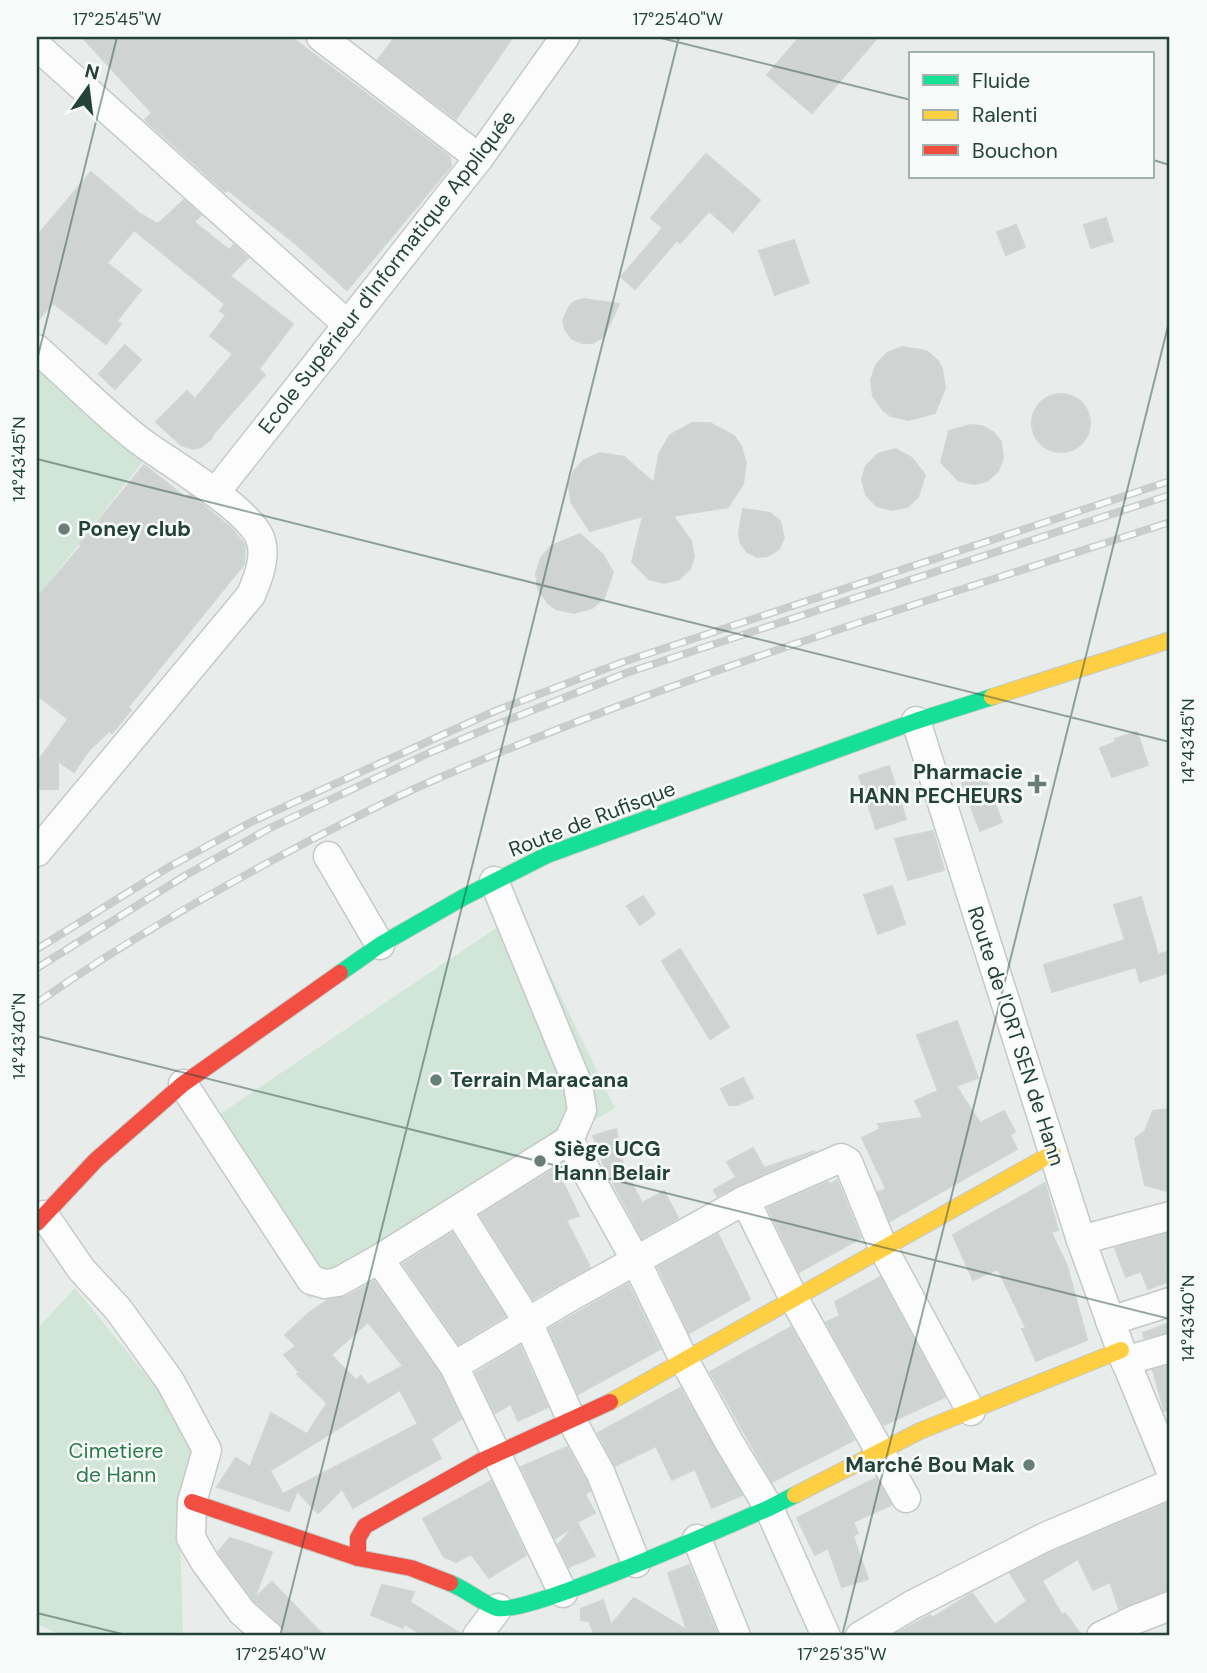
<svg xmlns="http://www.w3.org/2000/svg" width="1207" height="1673" viewBox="0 0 1207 1673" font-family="'DM Sans',sans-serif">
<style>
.green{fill:#d1e6d8}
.building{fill:#cfd4d2;stroke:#d1d6d4;stroke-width:2;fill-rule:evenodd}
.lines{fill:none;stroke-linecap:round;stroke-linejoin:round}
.street-casing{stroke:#c5cac8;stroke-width:31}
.fast-casing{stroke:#c3cbc8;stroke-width:18}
.slow-casing{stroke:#c3cbc8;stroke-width:18}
.jam-casing{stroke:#c3cbc8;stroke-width:18}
.street{stroke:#fcfcfc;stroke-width:28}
.fast{stroke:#16e098;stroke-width:16}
.slow{stroke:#ffcf43;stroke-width:16}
.jam{stroke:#f24e42;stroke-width:16}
.rail-casing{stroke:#c9cdcc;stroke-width:8}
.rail{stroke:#f7fbf9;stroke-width:5;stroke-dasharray:16;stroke-linecap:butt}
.ticks{fill:none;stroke:#24423a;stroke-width:2;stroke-opacity:0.45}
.poi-dot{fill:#697e78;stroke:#f7fbf9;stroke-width:2.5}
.labels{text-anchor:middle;stroke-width:5;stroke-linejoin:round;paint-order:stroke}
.street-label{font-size:21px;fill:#24423a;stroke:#f7fbf9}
.poi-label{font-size:21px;font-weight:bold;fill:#24423a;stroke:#f7fbf9;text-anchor:start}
.park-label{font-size:21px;fill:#2d7a4b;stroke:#f7fbf9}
.neatline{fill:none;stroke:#24423a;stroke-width:2.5}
.ticks-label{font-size:18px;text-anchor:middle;fill:#24423a}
</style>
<rect width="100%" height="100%" fill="#e8edeb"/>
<g class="green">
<polygon points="37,366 144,460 37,598"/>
<polygon points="520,912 615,1108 461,1200 309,1299 202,1126"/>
<polygon points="75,1288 203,1445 180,1533 183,1636 63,1636 37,1624 37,1329"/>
</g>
<g class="building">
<polygon points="82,37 291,37 450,157 451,166 347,290 296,244 228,190 225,192 145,120 152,113"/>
<polygon points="395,37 513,37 456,119 378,60"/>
<polygon points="800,37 878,37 812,113 767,75"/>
<polygon points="706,154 760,200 733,232 709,211 680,243 677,240 635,289 621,277 663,228 651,218"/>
<polygon points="91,172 139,213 158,224 184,200 201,215 194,222 229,250 234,245 248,258 230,276 293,324 259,369 265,375 214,433 211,439 201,447 194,449 181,445 156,422 187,391 195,399 233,354 210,336 226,315 220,311 225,304 134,230 107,263 141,290 117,321 121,324 106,344 53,303 37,321 37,236"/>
<polygon points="1106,218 1113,241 1091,248 1084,225"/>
<polygon points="1016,225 1025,247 1006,255 997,232"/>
<polygon points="794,240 809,283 775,295 759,251"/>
<polygon points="584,299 619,304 604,336 593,343 582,343 572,339 565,329 563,320 569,307 574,302"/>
<polygon points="125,345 141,360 115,389 99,374"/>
<polygon points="902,347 926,351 938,361 942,369 945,388 935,413 909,420 891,416 883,410 873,396 871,380 876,365 887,353"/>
<circle cx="1061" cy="423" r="29"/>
<polygon points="692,423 710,423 734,436 741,446 746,463 743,484 728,507 673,516 691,541 694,557 690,569 679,579 664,583 649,579 632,562 643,516 590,531 571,502 569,486 574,471 584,460 600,453 624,457 654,483 659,454 670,435"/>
<polygon points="970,425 982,426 993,432 1001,442 1003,458 998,471 987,481 974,484 958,480 941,462 949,431"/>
<polygon points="896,449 912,458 925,475 918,497 907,507 892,510 877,506 866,495 862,479 866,466 878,454"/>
<polygon points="144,465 186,498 189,495 192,496 232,529 245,545 244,564 128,707 131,710 112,733 109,731 89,750 74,772 58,761 58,789 37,789 37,763 68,719 37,695 37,598 82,545 80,544"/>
<polygon points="743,509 770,513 780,521 784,538 779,549 768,556 757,557 747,552 740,542 739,533"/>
<polygon points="580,534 603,555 613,572 604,598 592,608 574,613 556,609 548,603 538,589 536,574 541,558 551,546"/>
<polygon points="1137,732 1148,765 1112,777 1100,748 1116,742 1115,739"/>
<polygon points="889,766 906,819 876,829 859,776"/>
<polygon points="984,775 1002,822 980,831 962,783"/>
<polygon points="933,831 944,870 908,880 895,839"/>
<polygon points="892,886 905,924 878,934 864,895"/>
<polygon points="643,896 655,914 640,925 627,906"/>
<polygon points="1141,897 1158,955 1170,951 1170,972 1140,982 1136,967 1052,992 1044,965 1125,940 1114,905"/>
<polygon points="680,949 729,1027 710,1039 662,961"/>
<polygon points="957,1021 978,1078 956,1086 980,1123 1004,1111 1015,1132 1010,1135 1017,1149 890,1221 878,1192 886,1189 862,1138 880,1129 878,1124 923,1118 915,1101 938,1091 917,1035"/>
<polygon points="743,1078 753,1098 737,1105 729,1105 721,1089"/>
<polygon points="1170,1109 1170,1192 1145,1185 1135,1139 1145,1131 1153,1111"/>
<polygon points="616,1129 624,1169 642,1203 664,1191 678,1218 642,1238 605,1168 593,1136"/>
<polygon points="753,1148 764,1168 815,1151 717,1196 714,1190 736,1177 727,1162"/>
<polygon points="556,1168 579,1216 566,1220 590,1267 533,1299 480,1215"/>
<polygon points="837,1180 861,1238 799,1272 768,1208 828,1182 829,1185"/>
<polygon points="1045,1183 1058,1230 1051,1232 1067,1266 1087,1340 1036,1361 1022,1329 1026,1328 998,1269 973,1280 953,1235"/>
<polygon points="452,1233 505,1316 459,1344 403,1264"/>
<polygon points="1170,1233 1170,1264 1165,1265 1170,1281 1148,1289 1141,1271 1126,1277 1115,1248"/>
<polygon points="718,1234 750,1299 689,1333 658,1267"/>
<polygon points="880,1277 945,1397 884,1425 826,1322 840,1316 835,1302"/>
<path d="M374,1281L440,1374L461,1419L431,1439L441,1458L353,1508L342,1489L318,1513L297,1491L289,1511L217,1487L236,1458L250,1467L271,1413L307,1434L327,1403L297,1374L299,1372L284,1355L296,1346L285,1335L310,1312L328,1300L346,1297ZM368,1322L403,1366L368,1385L361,1376L356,1380L331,1355ZM400,1390L418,1424L283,1494L270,1471Z"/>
<polygon points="628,1284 660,1349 578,1394 549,1329"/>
<polygon points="1170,1323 1170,1332 1144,1338 1143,1333"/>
<polygon points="791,1327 854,1440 772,1482 710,1372"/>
<polygon points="520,1346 548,1407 518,1421 511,1404 495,1413 476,1373"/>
<polygon points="1170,1365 1170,1410 1164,1411 1153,1370"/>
<polygon points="680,1388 742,1495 712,1508 695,1469 672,1480 656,1446 615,1466 598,1433"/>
<polygon points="567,1447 586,1481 590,1491 585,1494 595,1513 577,1522 595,1556 569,1567 558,1545 574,1527 555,1538 521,1467"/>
<polygon points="876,1478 891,1505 853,1522 858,1533 853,1536 868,1579 842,1587 828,1548 815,1555 797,1518"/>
<polygon points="491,1481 526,1555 489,1578 471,1554 456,1562 444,1557 423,1519"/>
<polygon points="1170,1502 1170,1590 1119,1609 1110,1582 1093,1590 1078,1559 1042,1581 1062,1615 1065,1613 1082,1636 892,1636 930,1615 932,1618 972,1593 995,1625 1027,1601 1010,1573 1052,1552"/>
<polygon points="230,1538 272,1552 254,1599 272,1582 324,1636 285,1636 280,1624 254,1601 218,1552"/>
<polygon points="689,1565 718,1636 595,1636 589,1621 581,1620 581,1609 603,1600 611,1625 634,1598 687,1630 668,1573"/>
<polygon points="382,1585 414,1592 410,1602 461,1634 461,1636 425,1636 404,1624 403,1628 371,1615"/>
</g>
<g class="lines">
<g class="street-casing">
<g id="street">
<polyline points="321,37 479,158"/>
<polyline points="37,46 348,325"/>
<path d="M37,349C71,379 104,413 140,441C168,462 248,508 260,538C267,557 258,578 251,595L37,852"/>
<polyline points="215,493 479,158 565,37"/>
<polyline points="916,721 1081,1240 1121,1350 1170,1469"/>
<polyline points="328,856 380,945"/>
<polyline points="183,1084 311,1280 325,1284 338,1282 379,1259 569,1140 582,1110 578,1085 494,881"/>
<polyline points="569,1140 636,1261 684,1360 729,1442 769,1508 826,1636"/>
<polyline points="745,1200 794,1299 906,1498"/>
<polyline points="458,1211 528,1322 572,1421 601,1474 636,1563"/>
<polyline points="44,1215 81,1269 118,1309 170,1381 207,1450 192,1502 191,1538 205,1562 242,1612 269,1636"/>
<polyline points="1081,1240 1170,1216"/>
<polyline points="379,1259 454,1366 563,1593"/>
<polyline points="1110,1321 1170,1302"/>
<polyline points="1125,1361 1170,1348"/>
<polyline points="454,1366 570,1297 745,1200 841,1158 848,1162 884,1250 971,1411"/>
<polyline points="697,1539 736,1636"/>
<polyline points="477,1636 498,1608"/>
<polyline points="860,1636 912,1605 1045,1537 1170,1484"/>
<polyline points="1101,1636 1134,1620 1170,1606"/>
</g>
</g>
<g class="fast-casing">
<g id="fast">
<polyline points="340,973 380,945 464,897 547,855 916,721 992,697"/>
<path d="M450,1583C466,1589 481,1603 497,1608C527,1616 728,1525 769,1508L795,1495"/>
</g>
</g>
<g class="slow-casing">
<g id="slow">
<polyline points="992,697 1170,640"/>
<polyline points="610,1402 1053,1153"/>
<polyline points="795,1495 920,1431 1121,1350"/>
</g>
</g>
<g class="jam-casing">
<g id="jam">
<polyline points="37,1223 96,1160 183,1084 340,973"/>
<polyline points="192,1502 358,1558 411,1568 450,1583"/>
<polyline points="358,1558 358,1538 365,1526 481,1461 610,1402"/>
</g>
</g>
<use href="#street" class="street"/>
<use href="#fast" class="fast"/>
<use href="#slow" class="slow"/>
<use href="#jam" class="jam"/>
<g class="rail-casing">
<g id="rail">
<polyline points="37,949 169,867 253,821 495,711 623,662 1170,481"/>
<polyline points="37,968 186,875 270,828 429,753 493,726 626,673 1170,495"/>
<path d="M37,1003C122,943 212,892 303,844C346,822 388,800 432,781C671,677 923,603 1170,522"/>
</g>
</g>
<use href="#rail" class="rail"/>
</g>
<path class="ticks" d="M657,37L911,100M1153,160L1170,165M37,360L117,37M37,459L1170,742M37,1036L1170,1319M37,1613L130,1636M280,1636L679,37M842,1636L1170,318"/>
<g class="poi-dot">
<circle cx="64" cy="529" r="7"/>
<path d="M1033.5 773.5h7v7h7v7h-7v7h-7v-7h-7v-7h7z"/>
<circle cx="436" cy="1080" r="7"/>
<circle cx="540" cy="1161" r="7"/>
<circle cx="1029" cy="1465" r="7"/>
</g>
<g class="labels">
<g class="street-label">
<text transform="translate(387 272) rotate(-52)" y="7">Ecole Supérieur d'Informatique Appliquée</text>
<text transform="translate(592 819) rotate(-21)" y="7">Route de Rufisque</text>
<text transform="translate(1016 1036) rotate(72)" y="7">Route de l'ORT SEN de Hann</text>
</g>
<g class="poi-label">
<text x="78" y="536">Poney club</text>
<text x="1023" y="779" text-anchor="end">Pharmacie<tspan x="1023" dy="24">HANN PECHEURS</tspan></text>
<text x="450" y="1087">Terrain Maracana</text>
<text x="554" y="1156">Siège UCG<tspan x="554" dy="24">Hann Belair</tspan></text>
<text x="1015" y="1472" text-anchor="end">Marché Bou Mak</text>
</g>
<g class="park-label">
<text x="116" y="1458">Cimetiere<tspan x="116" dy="24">de Hann</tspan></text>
</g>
</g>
<rect width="1207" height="1673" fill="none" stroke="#f7fbf9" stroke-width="77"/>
<rect x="909" y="52" width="245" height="126" fill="#f7fbf9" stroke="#a3b1ad" stroke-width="2"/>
<rect x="923" y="75" width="35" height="10" fill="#16e098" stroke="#a3b1ad" stroke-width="2"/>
<text x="972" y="88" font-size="21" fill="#24423a">Fluide</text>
<rect x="923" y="110" width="35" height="10" fill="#ffcf43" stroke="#a3b1ad" stroke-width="2"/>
<text x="972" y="122" font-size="21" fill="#24423a">Ralenti</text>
<rect x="923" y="145" width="35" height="10" fill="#f24e42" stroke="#a3b1ad" stroke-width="2"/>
<text x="972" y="158" font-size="21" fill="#24423a">Bouchon</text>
<g transform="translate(88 88) rotate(14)" stroke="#f7fbf9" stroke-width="5" paint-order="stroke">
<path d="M0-5L12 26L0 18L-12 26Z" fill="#24423a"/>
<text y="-10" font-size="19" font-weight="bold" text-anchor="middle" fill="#24423a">N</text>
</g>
<rect x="38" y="38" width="1130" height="1596" class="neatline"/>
<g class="ticks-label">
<text x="117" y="25">17°25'45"W</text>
<text x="678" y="25">17°25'40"W</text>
<text transform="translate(19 459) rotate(-90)" y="6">14°43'45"N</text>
<text transform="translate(1188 741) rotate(-90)" y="6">14°43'45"N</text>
<text transform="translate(19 1036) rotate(-90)" y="6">14°43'40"N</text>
<text transform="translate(1188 1318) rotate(-90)" y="6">14°43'40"N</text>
<text x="281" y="1660">17°25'40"W</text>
<text x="842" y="1660">17°25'35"W</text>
</g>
</svg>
